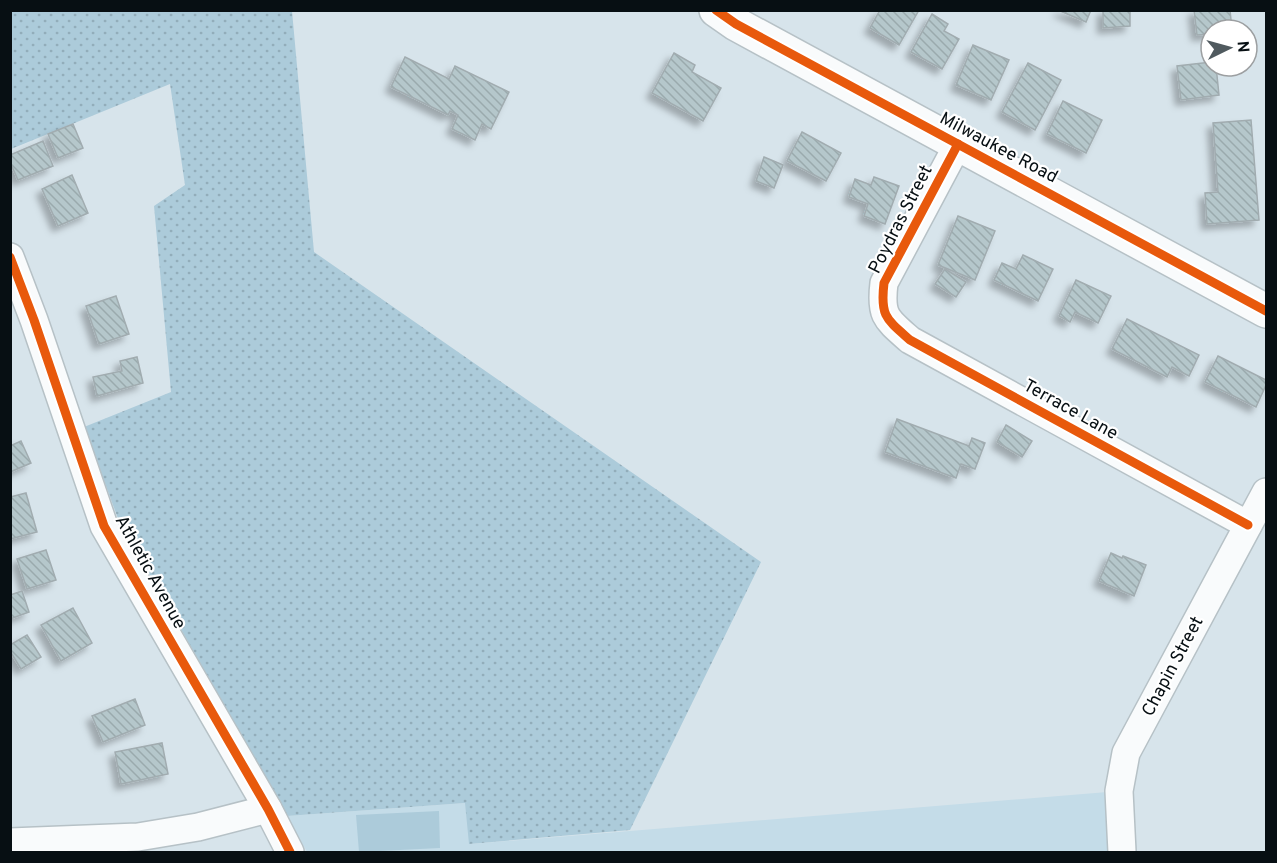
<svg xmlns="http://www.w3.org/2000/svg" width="1277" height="863" viewBox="0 0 1277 863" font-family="Overpass,sans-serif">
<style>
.built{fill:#c4dce8}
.green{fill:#accbda}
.park{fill:url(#park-dots)}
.building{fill:url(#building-back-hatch);stroke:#a1acb0;stroke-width:1.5;filter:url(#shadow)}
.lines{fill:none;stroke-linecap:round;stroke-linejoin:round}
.street-casing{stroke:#b6c1c6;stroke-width:30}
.secondary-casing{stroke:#b6c1c6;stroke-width:36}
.street{stroke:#f9fbfc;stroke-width:27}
.secondary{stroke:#f9fbfc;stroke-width:33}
.cycleway-casing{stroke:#fff;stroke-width:13}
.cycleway{stroke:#e8590c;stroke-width:9}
.labels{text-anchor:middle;stroke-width:4.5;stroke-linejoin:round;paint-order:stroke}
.street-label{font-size:18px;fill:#070f13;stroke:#fff}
</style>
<defs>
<pattern id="park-dots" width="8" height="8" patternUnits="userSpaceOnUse" patternTransform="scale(1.5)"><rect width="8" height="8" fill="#accbda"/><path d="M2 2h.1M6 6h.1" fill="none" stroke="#92adba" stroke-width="1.8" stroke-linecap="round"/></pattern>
<pattern id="building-back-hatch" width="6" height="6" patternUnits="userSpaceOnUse" patternTransform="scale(1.5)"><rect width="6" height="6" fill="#b5c7cb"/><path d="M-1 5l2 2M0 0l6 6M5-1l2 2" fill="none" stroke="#9aaaad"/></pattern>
<filter id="shadow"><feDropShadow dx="-5.5" dy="5.5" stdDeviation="3" flood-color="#0004"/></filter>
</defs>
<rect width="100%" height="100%" fill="#d7e4eb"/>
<polygon class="built" points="1132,790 1137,852 307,852 287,816 466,803 470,844"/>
<polygon class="green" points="439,811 440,848 359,852 356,815"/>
<polygon class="park" points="11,11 292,11 314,252 761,562 630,830 469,844 465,803 287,816 149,573 123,532 84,427 171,392 154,206 185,185 170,84 11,149"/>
<g class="building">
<polygon points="880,10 919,10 899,45 870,28"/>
<polygon points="1058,10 1091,10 1086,22"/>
<polygon points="1103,10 1130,10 1130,26 1103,28"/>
<polygon points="1194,10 1230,10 1232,30 1211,30 1211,34 1197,35"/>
<polygon points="932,14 948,24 944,31 959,39 942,69 911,52"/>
<polygon points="973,45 1009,60 991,100 956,85"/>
<polygon points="674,53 695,65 692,72 721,88 703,121 652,93"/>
<polygon points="405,57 449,79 455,66 509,92 491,129 482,124 475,140 452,129 458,115 450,111 448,115 391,87"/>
<polygon points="1211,62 1211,66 1216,66 1219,95 1181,100 1177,66"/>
<polygon points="1028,63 1061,80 1035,130 1002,112"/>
<polygon points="1063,101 1102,120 1086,153 1047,134"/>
<polygon points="1251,120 1259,220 1207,224 1205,193 1218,192 1213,123"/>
<polygon points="73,124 83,148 58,158 48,134"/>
<polygon points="802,132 841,153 826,181 787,161"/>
<polygon points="43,141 53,166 18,180 10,162 10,155"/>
<polygon points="764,157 783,165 774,188 756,181"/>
<polygon points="72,175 88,213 58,226 42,189"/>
<polygon points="874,177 899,186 885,224 864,216 868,204 849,197 855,179 871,185"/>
<polygon points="958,216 995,231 975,280 938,265"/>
<polygon points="1023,255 1053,269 1038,301 994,280 1002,263 1016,269"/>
<polygon points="945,269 966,282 956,297 935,284"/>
<polygon points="1076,280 1111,296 1098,323 1075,312 1070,322 1059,316"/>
<polygon points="116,296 129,334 99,344 86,306"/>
<polygon points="1127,319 1199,355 1189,376 1172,367 1167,377 1112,349"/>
<polygon points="1218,356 1266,380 1266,385 1256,407 1205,382"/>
<polygon points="137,357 143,383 97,396 93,377 122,371 120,361"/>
<polygon points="897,419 969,446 972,438 985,443 975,469 961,464 956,478 885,452"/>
<polygon points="1006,425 1032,441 1022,457 997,442"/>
<polygon points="21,441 31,463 10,472 10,446"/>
<polygon points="26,493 37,532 10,539 10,497"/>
<polygon points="46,550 56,580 27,589 17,559"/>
<polygon points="1111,553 1122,558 1123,556 1146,565 1134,596 1099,581"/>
<polygon points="22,591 29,612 10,619 10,595"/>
<polygon points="73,608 92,643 61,661 41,625"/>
<polygon points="27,635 41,657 21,669 10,651 10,645"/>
<polygon points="135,699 145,725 103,742 92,716"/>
<polygon points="162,743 168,774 121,784 115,752"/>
</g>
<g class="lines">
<g class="street-casing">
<g id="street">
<path d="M958,144L884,283C880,316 886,319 910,340L1248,525"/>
<polyline points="10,257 34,320 104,526 268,809 290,852"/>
<polyline points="10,842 138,837 198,827 268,809"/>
<polyline points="1122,852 1119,791 1126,753 1266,492"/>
</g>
</g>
<g class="secondary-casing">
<polyline id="secondary" points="716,10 736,24 1266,311"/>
</g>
<use href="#street" class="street"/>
<use href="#secondary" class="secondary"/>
<g class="cycleway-casing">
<g id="cycleway">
<polyline points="716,10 736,24 1266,311"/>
<path d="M958,144L884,283C880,316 886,319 910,340L1248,525"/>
<polyline points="10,257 34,320 104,526 268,809 290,852"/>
</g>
</g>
<use href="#cycleway" class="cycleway"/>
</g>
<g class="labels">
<g class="street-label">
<text transform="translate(999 147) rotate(28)" y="6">Milwaukee Road</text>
<text transform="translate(900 219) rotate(-63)" y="6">Poydras Street</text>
<text transform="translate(1071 409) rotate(29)" y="6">Terrace Lane</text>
<text transform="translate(151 572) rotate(61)" y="6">Athletic Avenue</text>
<text transform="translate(1172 666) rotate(-62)" y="6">Chapin Street</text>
</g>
</g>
<rect width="1277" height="863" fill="none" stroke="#070f13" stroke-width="24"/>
<g transform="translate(1229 48) rotate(85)"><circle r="28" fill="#ffffff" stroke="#9c9fa1" stroke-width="1.5"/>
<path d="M0-4.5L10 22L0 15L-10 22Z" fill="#505a5f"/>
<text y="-9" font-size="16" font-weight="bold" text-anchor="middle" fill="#070f13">N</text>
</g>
</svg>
